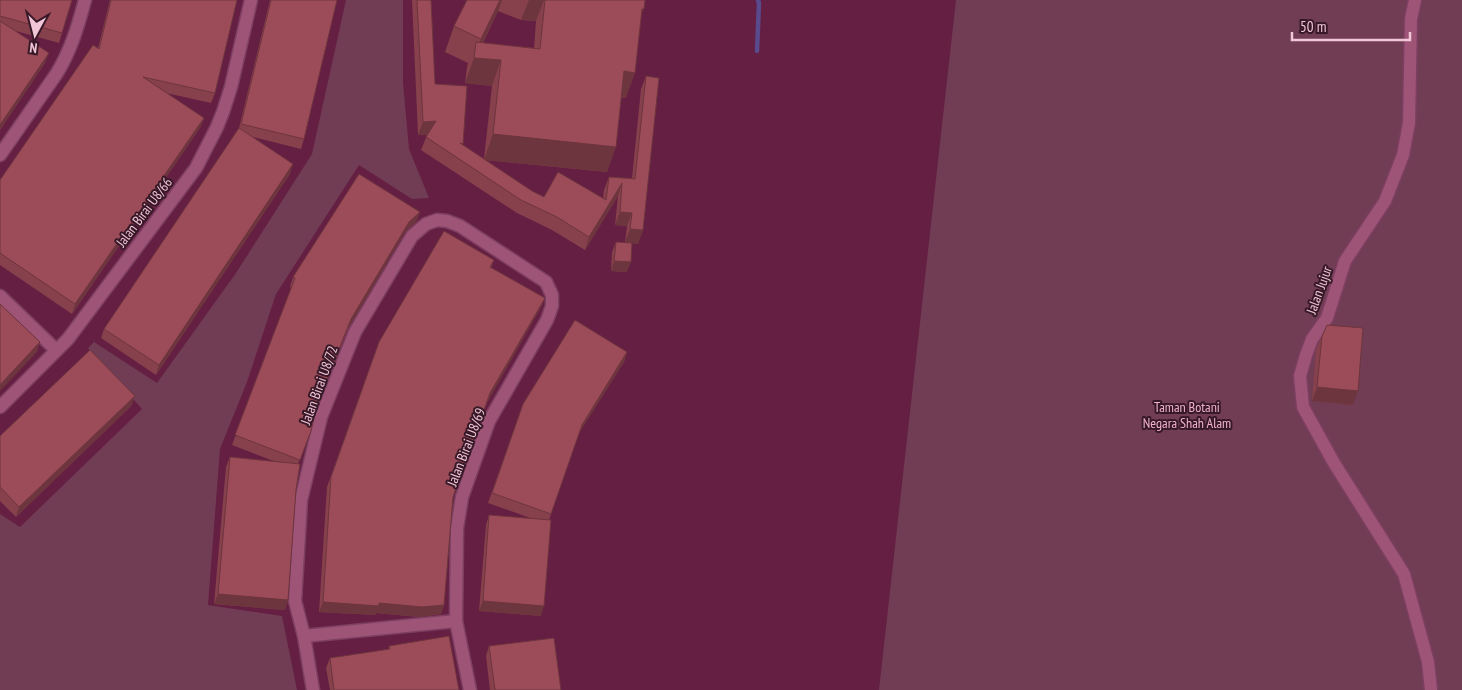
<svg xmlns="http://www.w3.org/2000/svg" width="1462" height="690" viewBox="0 0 1462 690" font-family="'PT Sans Narrow',sans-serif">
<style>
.green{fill:#703d54}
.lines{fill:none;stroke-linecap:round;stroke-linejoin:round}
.stream{stroke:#584a8d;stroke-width:4.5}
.minor-casing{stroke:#7d3f61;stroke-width:15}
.minor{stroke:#9e5477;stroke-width:12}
.wall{fill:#86414c;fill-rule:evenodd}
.shaded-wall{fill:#6d353e}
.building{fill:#9c4c58;stroke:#6d353e}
.labels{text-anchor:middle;stroke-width:4;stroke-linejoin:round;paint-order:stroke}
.street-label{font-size:14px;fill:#f1c6d7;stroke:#371827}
.park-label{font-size:14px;fill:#f3b3ce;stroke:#371827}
</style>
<rect width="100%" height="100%" fill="#651f43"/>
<g class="green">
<polygon points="346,0 403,0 403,83 409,149 429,198 412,199 359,165 276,294 247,382 220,449 208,605 282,616 297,690 0,690 0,514 20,527 142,409 88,348 94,342 157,383 236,273 312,154"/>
<polygon points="956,0 1462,0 1462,690 879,690"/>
</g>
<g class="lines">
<polyline class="stream" points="757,51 759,3 758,0"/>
<g class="minor-casing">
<g id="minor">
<polyline points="1415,0 1411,19 1409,123 1403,155 1385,201 1345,261 1327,318 1312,339 1306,355 1300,376 1303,407 1334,463 1404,574 1428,662 1431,690"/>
<path d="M0,155L57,73C71,50 78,26 85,0"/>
<polyline points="0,296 56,350"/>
<polyline points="0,407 68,339 196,168 217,127 223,112 231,87 251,0"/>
<polyline points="304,636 456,621"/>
<polyline points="313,690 304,636 295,601 301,500 321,417 355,332 412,236 426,224 437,220 447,221 460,226 546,282 552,295 552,306 547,320 489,421 462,497 457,528 456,621 470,690"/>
</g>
</g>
<use href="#minor" class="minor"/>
</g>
<g class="wall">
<polygon points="0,0 62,33 59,43 16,31 45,63 0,130"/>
<polygon points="110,0 237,0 215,93 211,103 166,93 204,118 200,128 72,314 0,265 0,180 98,48"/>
<polygon points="270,0 337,0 304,139 301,149 253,137 290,174 156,375 101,338 104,329 239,128"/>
<path d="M412,0H431L435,84L463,144L462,145L484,159L492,86L465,83L467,67L468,63L445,52L454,26L467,0H645L641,18L626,98H621L607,172L484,160L532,191L544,197L603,198L604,190L609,177L632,178L641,89L646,76L643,230L638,244L625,242L627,226L615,225L618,196L585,250L552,230L517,213L421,150L427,135H418ZM498,11L521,20L536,21L534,48L483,43Z"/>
<polygon points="420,212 416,222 405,232 348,329 316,407 311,431 298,464 288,600 285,610 214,604 226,467 230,457 276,462 232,445 291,288 290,287 293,277"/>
<polygon points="616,242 627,272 611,271 612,252"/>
<polygon points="494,260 491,268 545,298 541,307 487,402 453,497 444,605 441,614 419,617 376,613 376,615 319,612 327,487 379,342"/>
<polygon points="1322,336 1353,405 1312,401 1316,350"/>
<polygon points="627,352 624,362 578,434 549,520 541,616 479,611 486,525 489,515 533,519 488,503 523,404"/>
<polygon points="135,396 131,406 16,517 0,501 0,436"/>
<polygon points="389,646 459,690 330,690 326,668 330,658 388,650"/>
<polygon points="489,646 561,690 490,690 486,656"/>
</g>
<g class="shaded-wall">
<polygon points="500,0 502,0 498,11 475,58 501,60 492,86 465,83 481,39"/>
<polygon points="529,0 544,0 536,21 521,20"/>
<polygon points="49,53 45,63 0,130 0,125"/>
<polygon points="624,71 635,73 626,98 614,97"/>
<polygon points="204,118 200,128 72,314 75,304"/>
<polygon points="436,121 432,135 418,135 423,122"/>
<polygon points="493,134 616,147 607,172 484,160"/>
<polygon points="293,164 290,174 156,375 159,365"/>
<polygon points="622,183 618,196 585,250 589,237"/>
<polygon points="420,212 416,222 405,232 348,329 351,319 409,222"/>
<polygon points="620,212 632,213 627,226 615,225"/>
<polygon points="630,229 643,230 638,244 625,242"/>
<polygon points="614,261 631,262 627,272 611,271"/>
<polygon points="545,298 541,307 487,403 490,393"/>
<polygon points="40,342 37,352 0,391 0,385"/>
<polygon points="627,352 624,362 578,435 582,425"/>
<polygon points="1317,387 1358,391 1353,405 1312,401"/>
<polygon points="135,396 131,406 16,517 19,507"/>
<polygon points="218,594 288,600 285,610 214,604"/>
<polygon points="483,601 544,606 541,616 479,611"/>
<polygon points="323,602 379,603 444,605 441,614 419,617 376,613 376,615 319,612"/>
</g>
<g class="building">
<polygon points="0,0 72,0 62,33 0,16"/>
<polygon points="111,0 237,0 215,93 143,77 204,118 75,304 0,253 0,180 93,45 99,49"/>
<polygon points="271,0 337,0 304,139 241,124"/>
<polygon points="417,0 431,0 435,84 467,86 463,144 460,143 532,191 544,197 558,172 606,200 609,177 635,179 646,76 659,78 643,230 630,229 632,213 620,212 622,183 589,237 557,217 521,200 426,137 436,121 423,122"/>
<polygon points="467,0 500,0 481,39 454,26"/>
<polygon points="545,0 645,0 644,9 642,9 635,73 624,71 616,147 493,134 501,60 474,58 476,42 540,49"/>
<polygon points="0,21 49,53 0,125"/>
<polygon points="239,128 293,164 159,365 104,329"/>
<polygon points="359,174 420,212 409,222 351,319 317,404 311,431 300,460 235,435 295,278 293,277"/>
<polygon points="444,231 494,260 490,267 545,298 490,393 453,497 444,605 422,607 379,603 379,606 323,602 331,477 379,342"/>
<polygon points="616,242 632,243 631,262 614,261"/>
<polygon points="0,304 40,342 0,385"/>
<polygon points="575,320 627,352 582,425 551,514 492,493 523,404"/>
<polygon points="1327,325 1363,328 1358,391 1317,387 1322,336"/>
<polygon points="90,350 135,396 19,507 0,487 0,436"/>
<polygon points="230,457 300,464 296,490 288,600 218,594"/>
<polygon points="489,515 551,520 544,606 483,601"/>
<polygon points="449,636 459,690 334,690 330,658 390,649 389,646"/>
<polygon points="554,638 561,690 495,690 489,646"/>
</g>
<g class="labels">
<g class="street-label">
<text transform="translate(144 212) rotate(-53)" y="5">Jalan Birai U8/66</text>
<text transform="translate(1319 290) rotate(-70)" y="5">Jalan Jujur</text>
<text transform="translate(319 385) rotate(-70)" y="5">Jalan Birai U8/72</text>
<text transform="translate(466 447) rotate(-69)" y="5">Jalan Birai U8/69</text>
</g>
<g class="park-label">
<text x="1187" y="412">Taman Botani<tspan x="1187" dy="16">Negara Shah Alam</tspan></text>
</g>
</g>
<g transform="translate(35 35) rotate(187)" stroke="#371827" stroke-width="4" paint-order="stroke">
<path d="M0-4L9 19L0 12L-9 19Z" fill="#f1c6d7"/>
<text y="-8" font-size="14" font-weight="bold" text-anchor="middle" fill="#f1c6d7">N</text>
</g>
<path d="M1292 32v8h118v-8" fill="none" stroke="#f1c6d7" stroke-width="2.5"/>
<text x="1300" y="32" font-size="15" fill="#f1c6d7" stroke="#371827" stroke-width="4" paint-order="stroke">50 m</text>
</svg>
